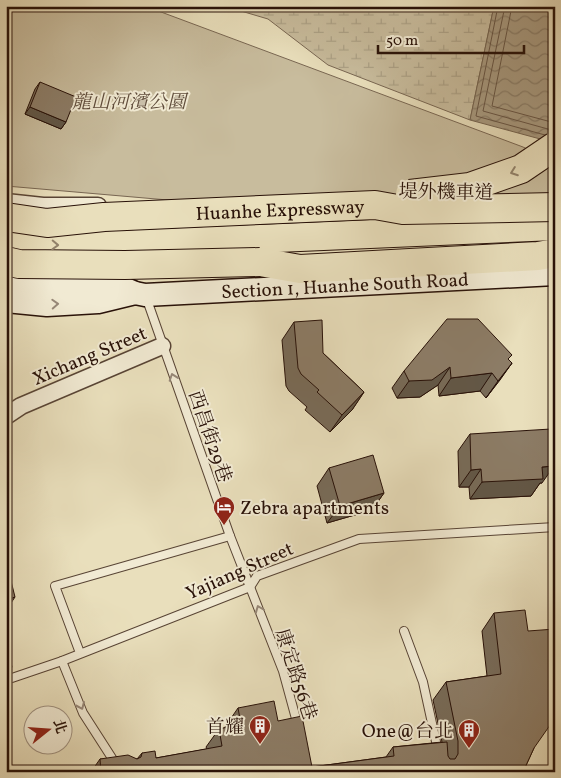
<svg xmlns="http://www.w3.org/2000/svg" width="561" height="778" viewBox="0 0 561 778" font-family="Vollkorn,'Noto Serif TC',serif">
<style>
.wetland{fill:url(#wetland-marsh);stroke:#786652}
.park{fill:#c8bc9d;stroke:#786652}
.water{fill:url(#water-waves);stroke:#74634f}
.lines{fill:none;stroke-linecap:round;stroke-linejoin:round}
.shore{stroke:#685544;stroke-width:1}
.lane-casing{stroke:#584435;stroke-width:10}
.street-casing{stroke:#584435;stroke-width:19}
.secondary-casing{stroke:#281108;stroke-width:25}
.highway-casing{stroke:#281108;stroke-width:30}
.lane{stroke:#f1ead3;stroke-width:8}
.street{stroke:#f1ead3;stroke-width:16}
.secondary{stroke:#f1ead3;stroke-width:22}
.highway{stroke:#e9dfbc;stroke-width:28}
.highway-bridge-casing{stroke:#281108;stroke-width:30;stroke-linecap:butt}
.highway-bridge{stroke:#e9dfbc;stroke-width:28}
.wall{fill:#786b58;stroke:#281108}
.shaded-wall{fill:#625747;stroke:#281108}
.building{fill:#8c7c66;stroke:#281108}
.oneway{stroke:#92826b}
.oneway2{stroke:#978878}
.labels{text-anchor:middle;stroke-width:4;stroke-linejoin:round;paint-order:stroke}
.park-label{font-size:19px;font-style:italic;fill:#604d3c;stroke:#f1ead3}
.street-label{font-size:19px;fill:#281108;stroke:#f1ead3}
.poi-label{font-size:19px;fill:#281108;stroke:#f1ead3;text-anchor:end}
</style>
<defs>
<pattern id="wetland-marsh" width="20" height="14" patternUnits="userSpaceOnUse" patternTransform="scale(1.25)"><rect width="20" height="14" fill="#c8bc9d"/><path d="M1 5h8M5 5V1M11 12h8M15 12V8" fill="none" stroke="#aca186"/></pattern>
<pattern id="water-waves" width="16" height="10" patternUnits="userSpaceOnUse" patternTransform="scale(1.25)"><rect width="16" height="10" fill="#a7997f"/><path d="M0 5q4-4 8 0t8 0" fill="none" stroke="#887b66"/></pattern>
</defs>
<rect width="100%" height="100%" fill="#e9dfbc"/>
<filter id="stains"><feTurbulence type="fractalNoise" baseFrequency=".004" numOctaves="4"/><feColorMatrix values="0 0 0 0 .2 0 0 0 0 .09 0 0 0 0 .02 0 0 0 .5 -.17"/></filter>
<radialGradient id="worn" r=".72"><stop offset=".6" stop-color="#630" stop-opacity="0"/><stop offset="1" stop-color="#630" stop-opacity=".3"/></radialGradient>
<polygon class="wetland" points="224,6 494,6 470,120 328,65 268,19"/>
<polygon class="park" points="6,6 145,6 523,147 555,162 555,220 341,215 6,186"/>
<polygon class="water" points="494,6 555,6 555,143 470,120"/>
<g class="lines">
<g class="shore">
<polyline points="498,6 476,116 545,135"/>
<polyline points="505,6 483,111 555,131"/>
<polyline points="512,6 492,106 555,123"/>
</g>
<g class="lane-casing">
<g id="lane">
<polyline points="146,297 230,536 283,671 298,726"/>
<polyline points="404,631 423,682 440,760 440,772"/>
<polyline points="80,653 55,586 230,536"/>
<polyline points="62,661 83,713 119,769 124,772"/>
<polyline points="6,680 62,661 250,587 257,576 359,539 555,527"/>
</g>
</g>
<g class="street-casing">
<g id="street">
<polyline points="6,202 43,206 98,206"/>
<polyline points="6,416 21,406 162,346"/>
</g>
</g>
<g class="secondary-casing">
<g id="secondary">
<path id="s1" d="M6,283L26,286L110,282L135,293L145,295L555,274"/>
<polyline points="6,301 47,305 98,302 135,293"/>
</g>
</g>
<g class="highway-casing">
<g id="highway">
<polyline points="6,241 25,244 89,246 555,226"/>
<polyline points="260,262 300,269 538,256 555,253"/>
</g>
</g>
<use href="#lane" class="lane"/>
<use href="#street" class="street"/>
<use href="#secondary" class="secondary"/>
<use href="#highway" class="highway"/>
<g class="highway-bridge-casing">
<g id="highway-bridge">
<polyline points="410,194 470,187 521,169 555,146"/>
<path id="s2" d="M6,217L47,223L104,217L375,205L403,210L555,207"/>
<polyline points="6,261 19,264 125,265 260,262"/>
</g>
</g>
<use href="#highway-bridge" class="highway-bridge"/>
</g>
<g class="wall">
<polygon points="40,82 66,122 61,129 25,114 35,89"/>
<polygon points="294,322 323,353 364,392 352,410 330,432 305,410 307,407 289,391 286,386 282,340"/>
<polygon points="508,360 512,363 486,398 480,391 439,396 438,385 420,397 397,398 392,388 404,371"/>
<polygon points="470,434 542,483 540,483 531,496 470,499 469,487 459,487 458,451"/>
<polygon points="329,468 384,493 372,510 327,523 317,486"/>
<polygon points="494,613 534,748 523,772 91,772 100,759 137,759 142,753 156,758 207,749 206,747 219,729 225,728 225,727 238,708 278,721 312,767 386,757 393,747 442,742 433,700 446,682 487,676 482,631"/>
</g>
<g class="shaded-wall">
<polygon points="30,107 66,122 61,129 25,114"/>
<polygon points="512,363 500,380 486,398 498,381"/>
<polygon points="450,367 438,385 420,397 397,398 409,381"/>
<polygon points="492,373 480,391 439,396 451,378"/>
<polygon points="364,392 352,410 330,432 342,415"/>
<polygon points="554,466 542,483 540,483 531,496 470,499 482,482 542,467"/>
<polygon points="481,469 469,487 459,487 471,470"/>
<polygon points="384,493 372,510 327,523 340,506"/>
<polygon points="15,597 11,603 6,605 6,600"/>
<polygon points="12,667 8,673 6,674 6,669"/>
</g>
<g class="building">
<polygon points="40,82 76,97 66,122 30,107"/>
<polygon points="447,319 478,319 512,355 508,359 512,363 498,381 492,373 451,378 450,367 432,380 409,381 404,371"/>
<polygon points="322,320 323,353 364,392 342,415 317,392 319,390 301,374 298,368 294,322"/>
<polygon points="551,429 554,466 542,467 543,479 482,482 481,469 471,470 470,434"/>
<polygon points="373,455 384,493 340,506 329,468"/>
<polygon points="6,569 8,569 15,597 6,600"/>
<polygon points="525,610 528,631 555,629 555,718 534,748 523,772 101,772 100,759 128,755 137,759 141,757 142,753 155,751 156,758 222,746 219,729 241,724 238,708 274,701 278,721 302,716 312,767 394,756 393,747 447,742 448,756 450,759 455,759 458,754 458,741 446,682 501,674 494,613"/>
<polygon points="6,643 12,667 6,669"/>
</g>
<defs><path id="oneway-chevron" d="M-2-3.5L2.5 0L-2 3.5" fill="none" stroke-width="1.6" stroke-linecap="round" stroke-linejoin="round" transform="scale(1.25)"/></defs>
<g class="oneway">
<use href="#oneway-chevron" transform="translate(514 172) rotate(160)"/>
<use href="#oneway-chevron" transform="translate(55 245) rotate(2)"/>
</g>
<g class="oneway2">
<use href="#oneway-chevron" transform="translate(55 304) rotate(-3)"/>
<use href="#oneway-chevron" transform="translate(173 377) rotate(-109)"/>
<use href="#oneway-chevron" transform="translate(259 609) rotate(-111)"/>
<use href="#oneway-chevron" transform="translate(81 706) rotate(66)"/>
</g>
<defs>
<g id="hotel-pin" transform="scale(1.125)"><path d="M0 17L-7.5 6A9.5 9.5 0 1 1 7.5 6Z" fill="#8f2418" stroke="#f1ead3"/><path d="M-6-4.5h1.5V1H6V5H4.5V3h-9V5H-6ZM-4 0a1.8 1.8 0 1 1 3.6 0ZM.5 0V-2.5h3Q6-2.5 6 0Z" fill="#fff"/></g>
<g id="building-pin" transform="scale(1.125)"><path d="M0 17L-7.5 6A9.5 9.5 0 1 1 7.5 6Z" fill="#8f2418" stroke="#f1ead3"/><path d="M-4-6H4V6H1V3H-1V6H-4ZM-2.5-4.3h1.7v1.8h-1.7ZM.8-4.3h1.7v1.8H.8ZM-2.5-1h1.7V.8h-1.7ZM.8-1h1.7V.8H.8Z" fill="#fff"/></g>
</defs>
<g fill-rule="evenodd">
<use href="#hotel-pin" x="224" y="507"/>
<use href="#building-pin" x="260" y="726"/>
<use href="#building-pin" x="469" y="730"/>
</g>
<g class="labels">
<g class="park-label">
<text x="129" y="108">龍山河濱公園</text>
</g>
<g class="street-label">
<text transform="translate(446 191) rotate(1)" y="7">堤外機車道</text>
<text dy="7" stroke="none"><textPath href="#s2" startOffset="275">Huanhe Expressway</textPath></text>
<text dy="7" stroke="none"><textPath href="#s1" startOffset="342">Section 1, Huanhe South Road</textPath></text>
<text transform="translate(89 355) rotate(-23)" y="7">Xichang Street</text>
<text transform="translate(211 436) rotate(71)" y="7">西昌街29巷</text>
<text transform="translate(239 570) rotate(-24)" y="7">Yajiang Street</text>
<text transform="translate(297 674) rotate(72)" y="7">康定路56巷</text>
</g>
<g class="poi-label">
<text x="240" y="514" text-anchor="start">Zebra apartments</text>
<text x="244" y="733">首耀</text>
<text x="453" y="737">One@台北</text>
</g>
</g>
<rect width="561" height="778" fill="none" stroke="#e9dfbc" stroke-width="25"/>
<rect x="8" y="8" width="546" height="763" fill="none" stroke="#281108" stroke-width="2.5"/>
<rect x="12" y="12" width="536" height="753" fill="none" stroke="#281108"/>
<g transform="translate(48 730) rotate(73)"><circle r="24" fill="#f1ead3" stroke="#a19382"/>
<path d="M0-4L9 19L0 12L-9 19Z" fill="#8f2418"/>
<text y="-8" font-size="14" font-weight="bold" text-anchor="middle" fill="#281108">北</text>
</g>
<path d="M378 45v8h146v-8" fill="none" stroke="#281108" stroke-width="2.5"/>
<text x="386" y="45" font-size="15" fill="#281108" stroke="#f1ead3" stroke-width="4" paint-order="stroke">50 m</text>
<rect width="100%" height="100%" filter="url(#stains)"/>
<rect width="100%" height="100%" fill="url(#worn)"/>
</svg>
